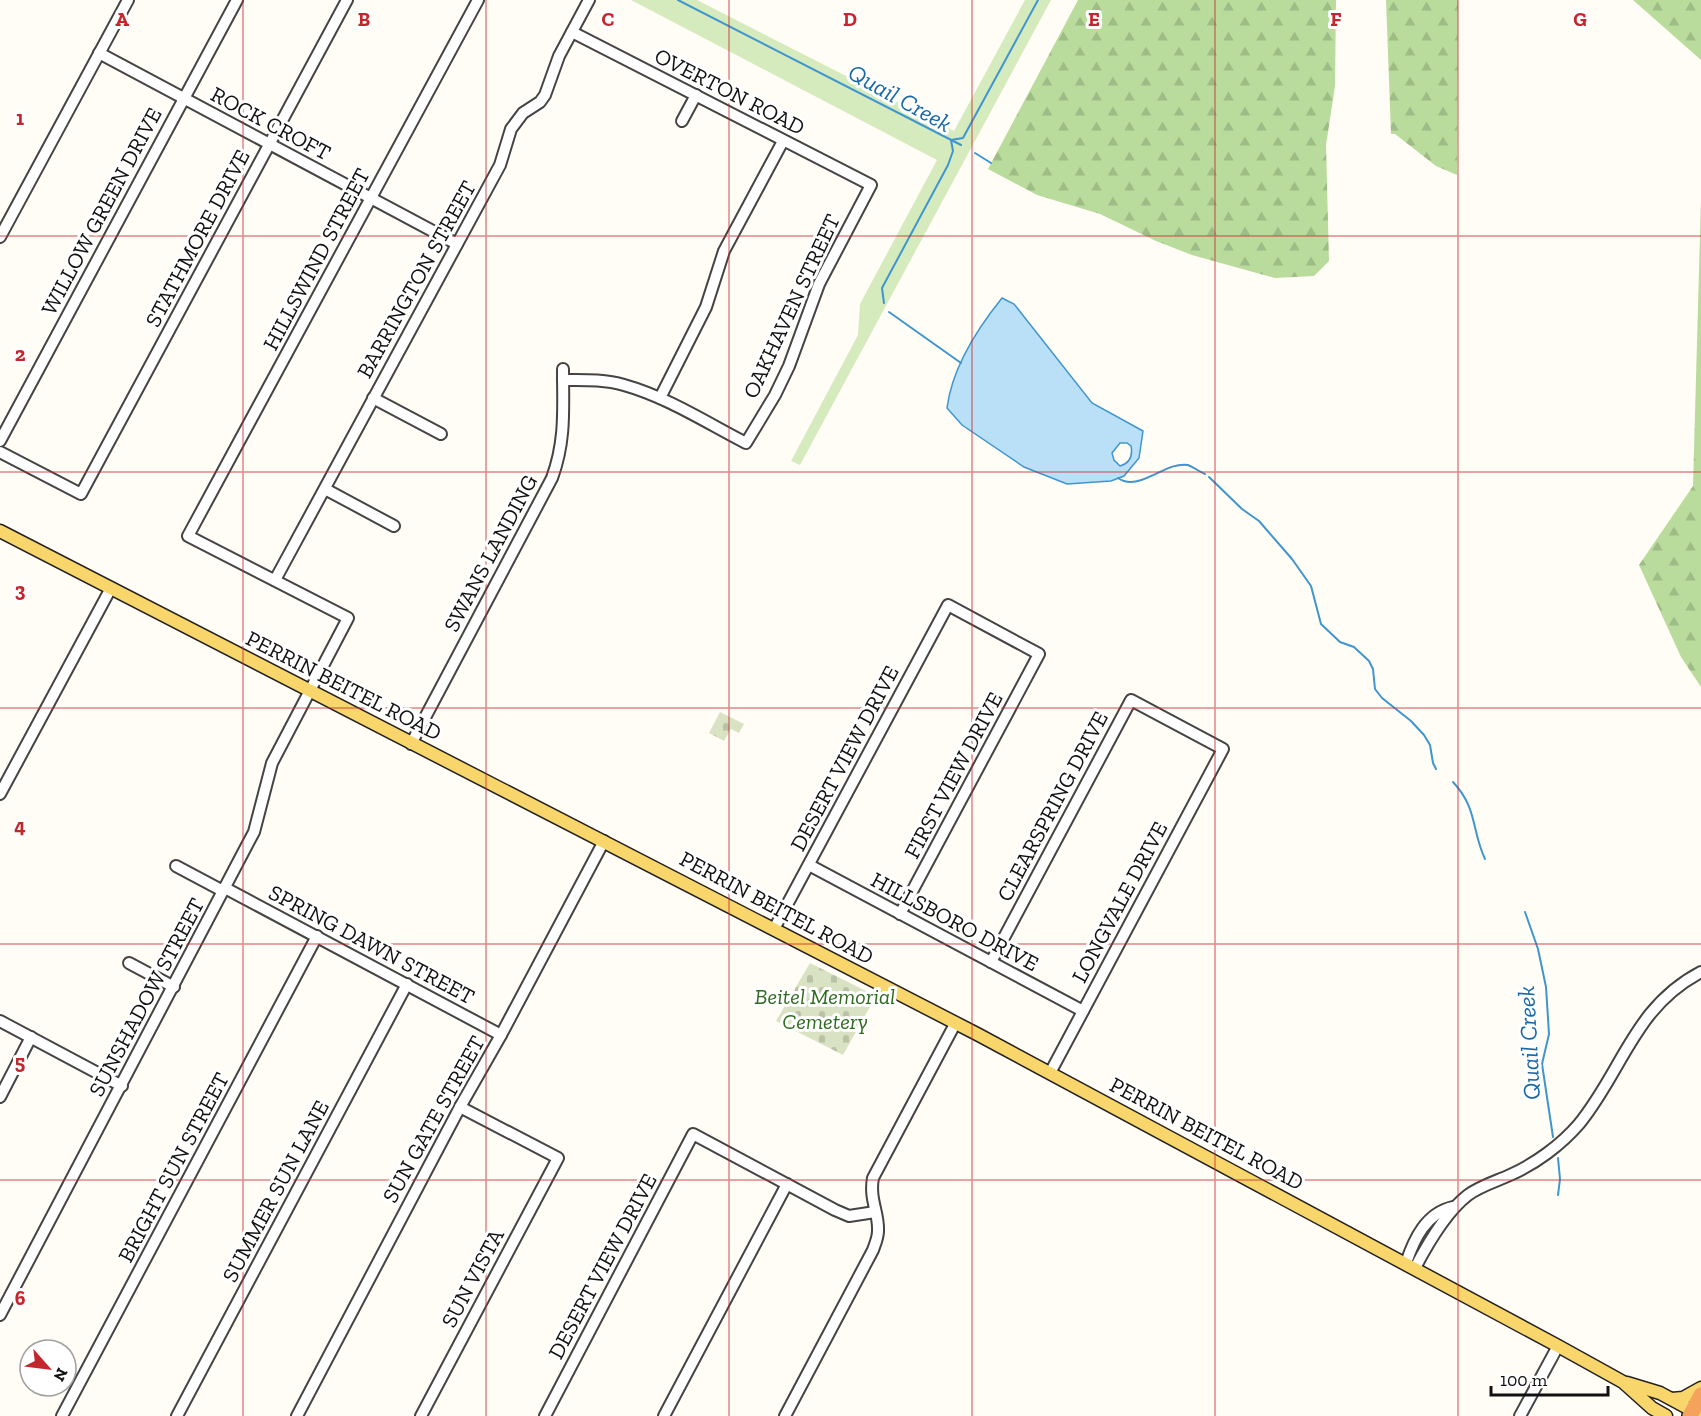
<svg xmlns="http://www.w3.org/2000/svg" width="1701" height="1416" viewBox="0 0 1701 1416" font-family="'Zilla Slab',serif">
<style>
.grass{fill:#d5ebbd}
.forest{fill:url(#forest-firs)}
.cemetery{fill:url(#cemetery-stones)}
.water{fill:#b9e0f7;stroke:#3f96cf;stroke-width:1.5;fill-rule:evenodd}
.lines{fill:none;stroke-linecap:round;stroke-linejoin:round}
.stream{stroke:#3f96cf;stroke-width:2}
.minor-casing{stroke:#444;stroke-width:14}
.major-casing{stroke:#222;stroke-width:15}
.highway-casing{stroke:#222;stroke-width:18}
.minor{stroke:#fff;stroke-width:10}
.major{stroke:#f9d66b;stroke-width:12}
.highway{stroke:#f5a25d;stroke-width:15}
.grid{fill:none;stroke:#c4262e;stroke-width:1.5;stroke-opacity:0.55}
.labels{text-anchor:middle;stroke-width:6;stroke-linejoin:round;paint-order:stroke}
.street-label{font-size:22px;fill:#111;stroke:#fff}
.park-label{font-size:22px;font-style:italic;fill:#2f6b1f;stroke:#fff}
.water-label{font-size:24px;font-style:italic;fill:#1768a6;stroke:#fff}
.grid-label{font-size:20px;text-anchor:middle;font-weight:bold;fill:#c4262e;stroke:#fff;stroke-width:6;stroke-linejoin:round;paint-order:stroke}
</style>
<defs>
<pattern id="forest-firs" width="22" height="20" patternUnits="userSpaceOnUse" patternTransform="scale(1.5)"><rect width="22" height="20" fill="#b9dc9c"/><path d="M5 1l3.5 6h-7zM16 11l3.5 6h-7z" fill="#9ebc85"/></pattern>
<pattern id="cemetery-stones" width="16" height="16" patternUnits="userSpaceOnUse" patternTransform="scale(1.5)"><rect width="16" height="16" fill="#d9e3c4"/><path d="M2 7V4a2 2 0 0 1 4 0v3zM10 15v-3a2 2 0 0 1 4 0v3z" fill="#b9c2a7"/></pattern>
</defs>
<rect width="100%" height="100%" fill="#fffdf5"/>
<polygon class="grass" points="631,0 697,0 954,131 1025,0 1051,0 800,465 791,461 858,335 860,304 937,160"/>
<g class="forest">
<polygon points="1078,0 1336,0 1335,86 1326,145 1329,261 1314,276 1275,278 1192,255 1156,241 1100,214 1037,195 988,169"/>
<polygon points="1386,0 1458,0 1457,175 1436,166 1395,134 1391,134"/>
<polygon points="1633,0 1701,0 1701,60"/>
<polygon points="1701,198 1701,687 1681,657 1639,565 1693,486"/>
</g>
<g class="cemetery">
<polygon points="720,712 744,724 739,733 731,729 724,741 709,733"/>
<polygon points="810,963 876,996 843,1055 776,1021"/>
</g>
<path class="water" d="M1002,298L1014,304L1092,403L1143,431L1139,458L1124,476L1111,481L1067,484L1024,467L962,425L947,408C952,368 977,329 1002,298ZM1120,443H1127L1131,446C1133,456 1130,463 1120,466L1114,460L1112,453Z"/>
<g class="lines">
<g class="stream">
<polyline points="678,0 961,145"/>
<polyline points="951,140 963,138 1038,0"/>
<polyline points="975,153 991,163"/>
<polyline points="884,303 882,288 948,165 953,151 951,140"/>
<polyline points="889,312 961,363"/>
<polyline points="1209,477 1242,509 1259,521 1292,559 1311,586 1321,624 1340,642 1354,647 1369,661 1373,669 1375,689 1382,698 1411,721 1424,735 1430,745 1433,763 1436,769"/>
<path d="M1118,478C1139,493 1165,461 1188,465C1193,467 1200,472 1205,474"/>
<path d="M1453,782C1478,809 1471,829 1485,859"/>
<polyline points="1525,912 1538,949 1546,987 1549,1034 1542,1064 1553,1137"/>
<polyline points="1558,1195 1560,1179 1558,1158"/>
</g>
<g class="minor-casing">
<g id="minor">
<polyline points="99,53 457,244"/>
<polyline points="682,121 696,95"/>
<polyline points="0,237 128,0"/>
<path d="M563,380C583,380 604,379 624,385C667,397 707,423 746,443L775,395L789,366L819,284L871,185L572,32"/>
<polyline points="373,398 441,434"/>
<polyline points="660,398 706,307 724,251 783,141"/>
<polyline points="0,441 237,0"/>
<polyline points="0,452 81,494 347,0"/>
<polyline points="325,489 394,526"/>
<polyline points="275,580 500,165 511,129 523,113 540,102 545,95 559,56 589,0"/>
<path d="M411,744L552,478C566,440 563,408 563,369"/>
<polyline points="0,794 111,588"/>
<polyline points="809,865 1083,1011"/>
<polyline points="176,866 223,891"/>
<polyline points="225,888 501,1035"/>
<polyline points="774,929 948,605 1039,654 900,914"/>
<polyline points="991,962 1131,700 1223,749 1050,1073"/>
<polyline points="129,963 174,987"/>
<polyline points="0,1021 122,1086"/>
<polyline points="0,1097 31,1037"/>
<path d="M1406,1263C1414,1239 1426,1213 1453,1207"/>
<path d="M1415,1268C1427,1245 1447,1211 1468,1195C1480,1186 1497,1181 1510,1175C1535,1164 1561,1145 1579,1124C1623,1070 1634,1007 1701,972"/>
<polyline points="0,1315 246,847 254,832 272,763 348,618 188,536 478,0"/>
<polyline points="62,1416 317,936"/>
<polyline points="177,1416 407,984"/>
<polyline points="297,1416 460,1107 501,1035 604,841"/>
<polyline points="421,1416 558,1158 460,1107"/>
<polyline points="545,1416 693,1134 835,1210 849,1216 875,1212"/>
<polyline points="664,1416 787,1184"/>
<path d="M785,1416L873,1250C875,1244 878,1238 878,1231C879,1213 869,1199 873,1178L955,1024"/>
<polyline points="1520,1416 1558,1346"/>
</g>
</g>
<g class="major-casing">
<g id="major">
<polyline points="0,531 977,1034 1558,1346 1623,1382 1652,1408 1666,1416"/>
<polyline points="1627,1383 1660,1393 1701,1415"/>
<polyline points="1672,1399 1683,1398 1701,1388"/>
</g>
</g>
<g class="highway-casing">
<polyline id="highway" points="1690,1416 1701,1395"/>
</g>
<use href="#minor" class="minor"/>
<use href="#major" class="major"/>
<use href="#highway" class="highway"/>
</g>
<path class="grid" d="M243,0V1416M486,0V1416M729,0V1416M972,0V1416M1215,0V1416M1458,0V1416M0,236H1701M0,472H1701M0,708H1701M0,944H1701M0,1180H1701"/>
<g class="labels">
<g class="street-label">
<text transform="translate(730 91) rotate(27)" y="8">OVERTON ROAD</text>
<text transform="translate(271 123) rotate(28)" y="8">ROCK CROFT</text>
<text transform="translate(101 211) rotate(-62)" y="8">WILLOW GREEN DRIVE</text>
<text transform="translate(197 238) rotate(-62)" y="8">STATHMORE DRIVE</text>
<text transform="translate(316 259) rotate(-62)" y="8">HILLSWIND STREET</text>
<text transform="translate(416 279) rotate(-61)" y="8">BARRINGTON STREET</text>
<text transform="translate(791 306) rotate(-65)" y="8">OAKHAVEN STREET</text>
<text transform="translate(490 553) rotate(-62)" y="8">SWANS LANDING</text>
<text transform="translate(344 685) rotate(27)" y="8">PERRIN BEITEL ROAD</text>
<text transform="translate(844 758) rotate(-62)" y="8">DESERT VIEW DRIVE</text>
<text transform="translate(953 775) rotate(-62)" y="8">FIRST VIEW DRIVE</text>
<text transform="translate(1052 806) rotate(-62)" y="8">CLEARSPRING DRIVE</text>
<text transform="translate(1119 902) rotate(-62)" y="8">LONGVALE DRIVE</text>
<text transform="translate(777 907) rotate(28)" y="8">PERRIN BEITEL ROAD</text>
<text transform="translate(955 921) rotate(28)" y="8">HILLSBORO DRIVE</text>
<text transform="translate(372 944) rotate(28)" y="8">SPRING DAWN STREET</text>
<text transform="translate(146 997) rotate(-62)" y="8">SUNSHADOW STREET</text>
<text transform="translate(433 1119) rotate(-61)" y="8">SUN GATE STREET</text>
<text transform="translate(1207 1133) rotate(28)" y="8">PERRIN BEITEL ROAD</text>
<text transform="translate(173 1167) rotate(-62)" y="8">BRIGHT SUN STREET</text>
<text transform="translate(275 1191) rotate(-62)" y="8">SUMMER SUN LANE</text>
<text transform="translate(602 1266) rotate(-62)" y="8">DESERT VIEW DRIVE</text>
<text transform="translate(472 1278) rotate(-62)" y="8">SUN VISTA</text>
</g>
<g class="park-label">
<text x="825" y="1004">Beitel Memorial<tspan x="825" dy="25">Cemetery</tspan></text>
</g>
<g class="water-label">
<text transform="translate(900 98) rotate(29)" y="8">Quail Creek</text>
<text transform="translate(1529 1043) rotate(-93)" y="8">Quail Creek</text>
</g>
</g>
<g class="grid-label">
<text x="122" y="26">A</text>
<text x="364" y="26">B</text>
<text x="608" y="26">C</text>
<text x="850" y="26">D</text>
<text x="1094" y="26">E</text>
<text x="1336" y="26">F</text>
<text x="1580" y="26">G</text>
<text x="20" y="125">1</text>
<text x="20" y="361">2</text>
<text x="20" y="597">3</text>
<text x="20" y="833">4</text>
<text x="20" y="1069">5</text>
<text x="20" y="1305">6</text>
</g>
<g transform="translate(48 1368) rotate(118)"><circle r="28" fill="#ffffff" stroke="#a0a0a0" stroke-width="1.5"/>
<path d="M0-4.5L10 22L0 15L-10 22Z" fill="#c4262e"/>
<text y="-9" font-size="16" font-weight="bold" text-anchor="middle" fill="#111111">N</text>
</g>
<path d="M1491 1386v9h117v-9" fill="none" stroke="#111111" stroke-width="3"/>
<text x="1500" y="1386" font-size="18" fill="#111111" stroke="#ffffff" stroke-width="4.5" paint-order="stroke">100 m</text>
</svg>
